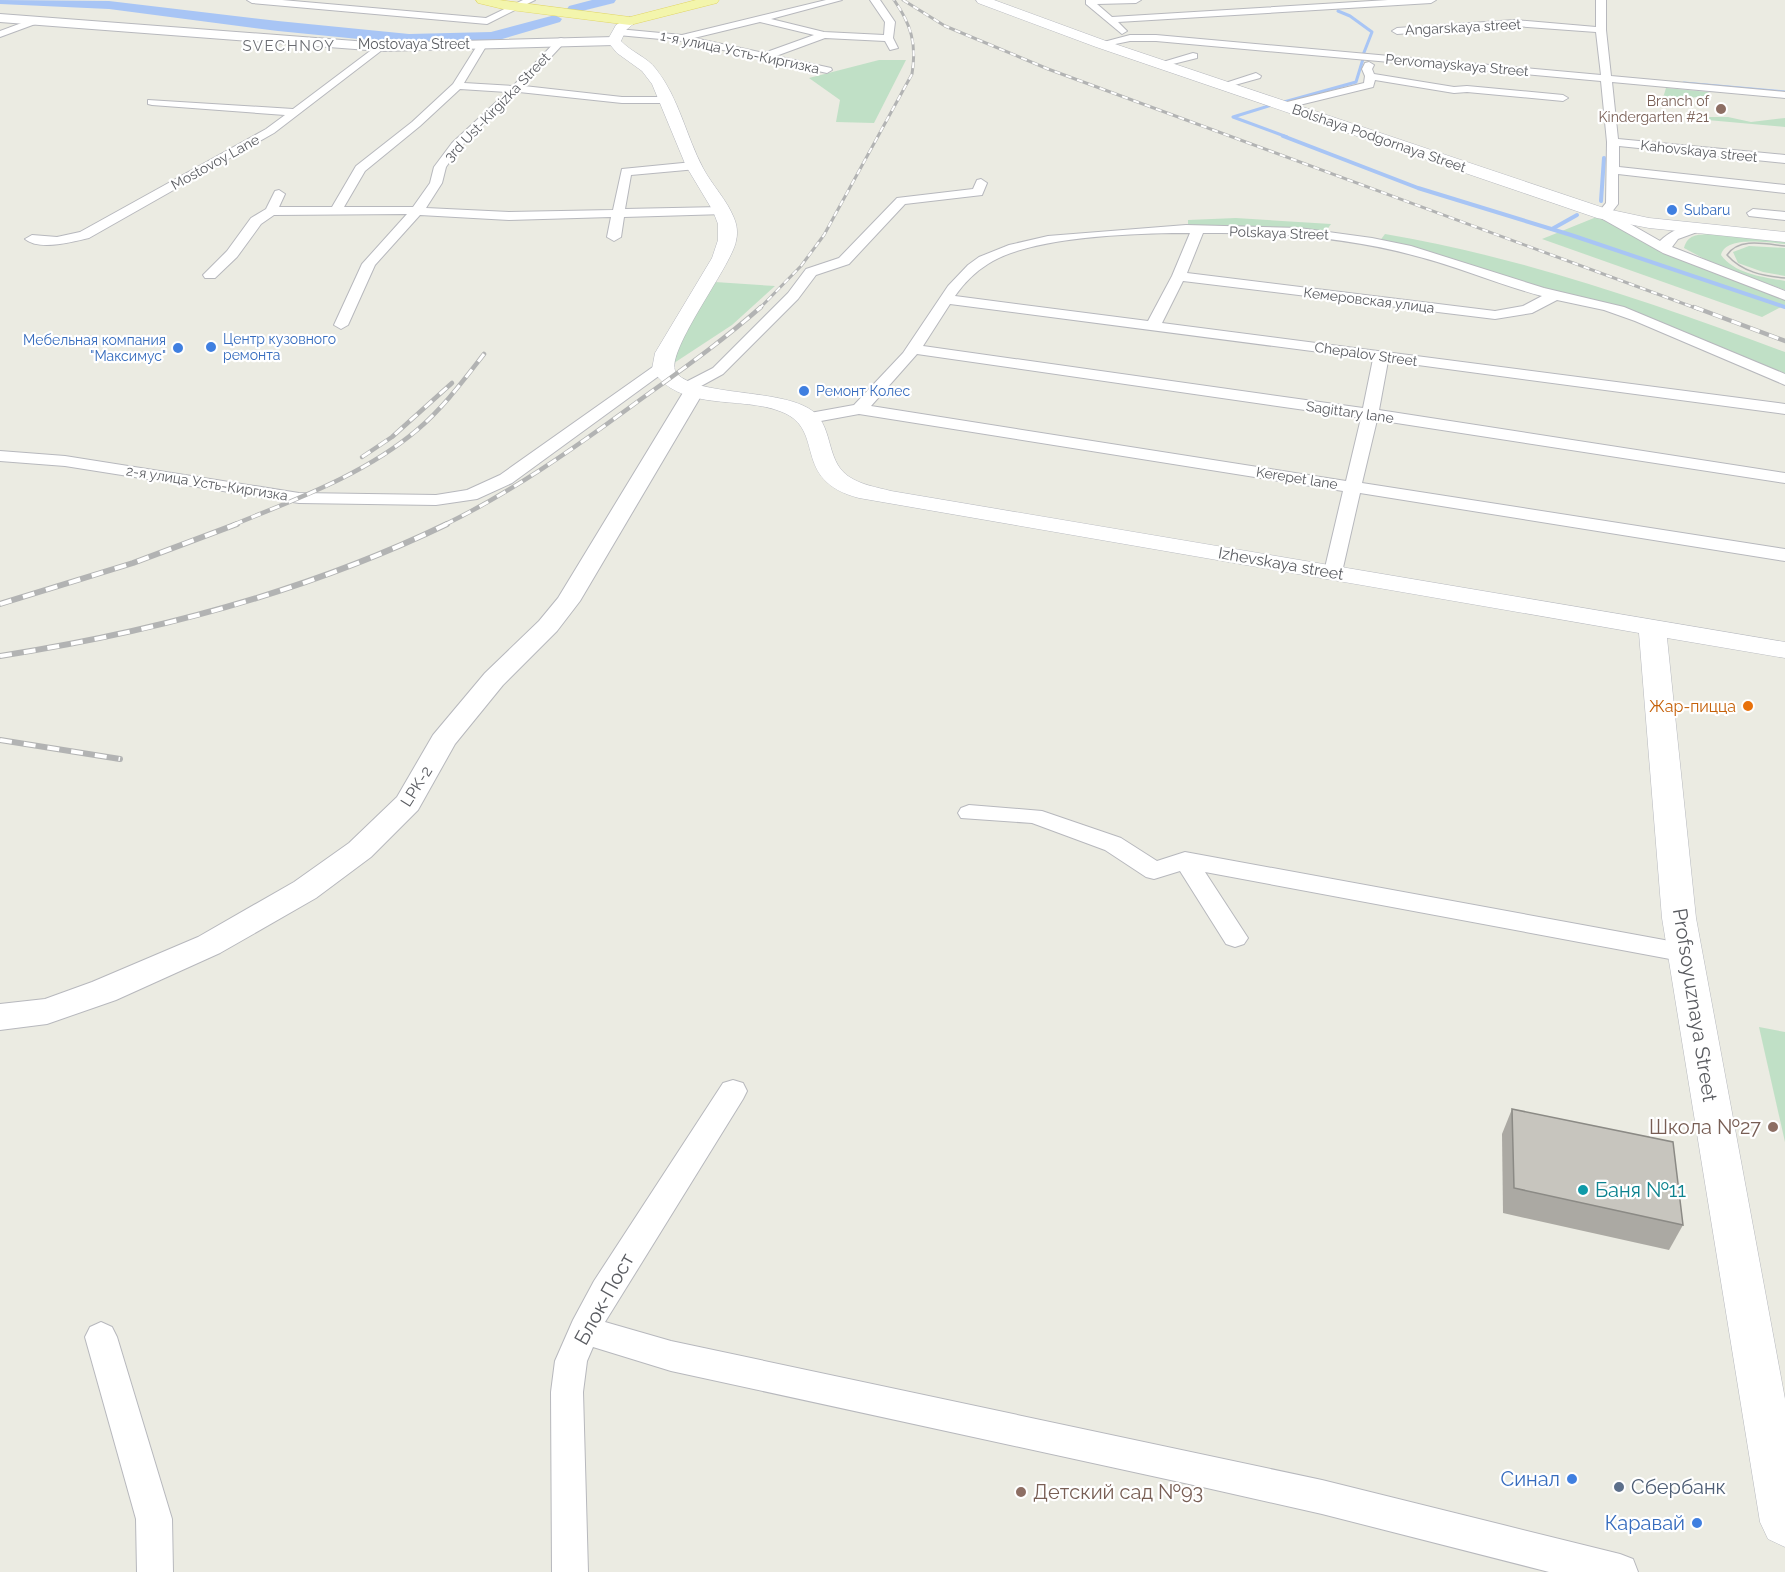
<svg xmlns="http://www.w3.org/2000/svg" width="1785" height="1572" viewBox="0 0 1785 1572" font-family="Raleway,sans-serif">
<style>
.green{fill:#c0e0c6}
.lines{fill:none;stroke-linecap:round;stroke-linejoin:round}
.stream-far1{stroke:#a8c5f5;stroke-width:3}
.stream{stroke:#a8c5f5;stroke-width:4}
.river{fill:#a8c5f5;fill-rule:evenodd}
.minor-casing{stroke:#b7b8bd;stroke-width:2}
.tertiary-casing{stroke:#b7b8bd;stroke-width:2}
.secondary-casing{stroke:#b7b9bf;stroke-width:1}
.primary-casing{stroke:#e1d665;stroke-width:1}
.minor{fill:#fff;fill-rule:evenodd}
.tertiary{fill:#fff;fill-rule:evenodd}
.secondary{fill:#fff;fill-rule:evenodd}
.primary{fill:#f3f5ac;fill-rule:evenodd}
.tram{stroke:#b2b3b3;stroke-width:1.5}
.rail-far2-casing{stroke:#b2b3b3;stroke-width:3}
.rail-far1-casing{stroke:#b2b3b3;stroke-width:4.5}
.rail-casing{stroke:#b2b3b3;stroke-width:6}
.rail-far2{stroke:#fff;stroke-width:2;stroke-dasharray:6;stroke-linecap:butt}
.rail-far1{stroke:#fff;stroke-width:3;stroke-dasharray:10;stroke-linecap:butt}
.rail{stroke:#fff;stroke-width:4;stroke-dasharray:12;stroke-linecap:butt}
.wall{fill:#aba9a3}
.building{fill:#c7c5be;stroke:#8b8a85;stroke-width:1.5}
.education-dot{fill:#8d6e63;stroke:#fff;stroke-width:2}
.shop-dot{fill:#3f7fe0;stroke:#fff;stroke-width:2}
.food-dot{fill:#e8710a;stroke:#fff;stroke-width:2}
.culture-dot{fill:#0f9aa8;stroke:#fff;stroke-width:2}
.service-dot{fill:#5c6f8a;stroke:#fff;stroke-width:2}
.labels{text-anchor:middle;stroke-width:4.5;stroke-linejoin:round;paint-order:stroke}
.far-street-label{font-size:14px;fill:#5a5c61;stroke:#fff}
.far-education-label{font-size:14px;fill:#785e54;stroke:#fff;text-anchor:end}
.far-shop-label{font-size:14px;fill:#366cbe;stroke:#fff;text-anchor:start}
.far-neighbourhood-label{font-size:15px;letter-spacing:1.5px;fill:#6b6d73;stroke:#fff}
.street-label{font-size:16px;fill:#5a5c61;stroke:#fff}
.food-label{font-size:16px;fill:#c56008;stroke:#fff;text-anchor:end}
.near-street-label{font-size:20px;fill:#5a5c61;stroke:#fff}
.near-education-label{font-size:20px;fill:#785e54;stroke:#fff;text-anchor:end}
.near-culture-label{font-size:20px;fill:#0d838f;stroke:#fff;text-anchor:start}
.near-shop-label{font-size:20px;fill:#366cbe;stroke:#fff;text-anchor:end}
.near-service-label{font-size:20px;fill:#4e5e75;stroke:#fff;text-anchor:start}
</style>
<rect width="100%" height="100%" fill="#ebebe2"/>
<g class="green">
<polygon points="879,60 906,60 874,123 836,122 840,100 809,78"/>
<polygon points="1666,88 1708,92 1711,95 1675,100 1663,98"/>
<polygon points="1695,117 1728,117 1751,122 1785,118 1785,127 1696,119"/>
<path d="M1599,216C1655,253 1723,275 1785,300V305L1762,317L1542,239Z"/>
<polygon points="1236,218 1331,224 1326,231 1315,232 1197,228 1188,224 1188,220"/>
<path d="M1385,234C1522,257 1655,304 1785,352V376L1558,293L1379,242Z"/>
<path d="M1709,234L1785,241V244C1769,243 1726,235 1721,255C1735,274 1763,277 1785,281V290L1712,263L1684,248C1688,234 1697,235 1709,234Z"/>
<polygon points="1749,246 1785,248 1785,276 1763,272 1738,263 1733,252"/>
<polygon points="715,282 775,286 732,325 671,365 678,341"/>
<polygon points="1759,1027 1785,1032 1785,1142"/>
</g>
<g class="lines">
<g class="stream-far1">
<polyline points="1338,11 1350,16 1372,32 1363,55"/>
<polyline points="1684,83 1785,92"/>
<polyline points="1284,102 1356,82 1363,59"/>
<polyline points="1272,105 1233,117 1287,137"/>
</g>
<g class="stream">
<polyline points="1283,136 1418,188 1571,235 1785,307"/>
<polyline points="1601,201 1604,158"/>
<polyline points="1552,229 1577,215"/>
</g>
<g class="river">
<polygon points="0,0 109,1 278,21 409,34 491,32 555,15 562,19 560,22 492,42 409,44 278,31 109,9 0,4"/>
<polygon points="592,0 616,0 614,3 574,13 567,9 569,6"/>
</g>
<g class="minor-casing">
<g id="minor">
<polygon points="247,0 282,0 486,18 523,0 535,0 487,24 252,3"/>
<path d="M826,0H842L771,19L824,32L884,35L885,22L870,0H880L895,22L893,38L898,48L890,50L885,41L825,38L776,56L831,68L832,70L827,73L682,41L618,35L613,32L618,29L682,35ZM760,22L814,35L764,53L694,38Z"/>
<polygon points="1086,0 1141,0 1136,3 1097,4 1112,17 1388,0 1436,0 1431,3 1118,22 1127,31 1122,34 1086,4"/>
<path d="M1596,0H1606V30L1611,76L1785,92V98L1612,82L1618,139L1785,155V163L1619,146V167L1785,185V193L1618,174V204L1611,213L1660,241C1669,232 1686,223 1700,225L1701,228L1700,231L1678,239L1672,247L1785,291V300L1663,253L1599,217L1597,214L1606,203L1607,142L1601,81L1156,41H1130L1101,47L1096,44L1130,35H1156L1601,75L1596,32L1515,26L1397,34L1392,31L1397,28L1515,20L1596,27Z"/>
<polygon points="35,18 40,21 38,23 0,37 0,31"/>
<path d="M561,38L564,39V43L524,86L622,97H665L670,100L665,103H622L519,92L460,147L446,167L442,183L426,208L509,212L613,210L622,169L693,162L699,166L697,169L631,175L625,209L721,207L727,211L725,214L624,217L621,237L614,241L607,237L611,217L509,220L420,215L375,265L348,325L341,329L334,325L362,264L407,214L274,215L261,224L237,257L215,278H205L203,275L227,251L251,218L266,209L275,191L279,190L285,194L279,207H332L356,166L412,122L453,84L480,41L488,43L464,83L513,86L558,39ZM460,89L507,92L452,143L434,167L430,183L413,207H344L365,171L420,126Z"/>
<path d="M378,45L386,47L274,133L89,238C72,242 39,251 25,239L32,235L57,237L80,232L266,129L285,115L152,105L148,104V100L293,109Z"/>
<polygon points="1193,53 1197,54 1197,58 1161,67 1156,64"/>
<polygon points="1369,62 1374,65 1372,69 1374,74 1454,87 1467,86 1563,95 1568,98 1563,101 1467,92 1454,93 1375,80 1373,87 1283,109 1278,106 1279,104 1364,83 1365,76 1362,69 1365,63"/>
<polygon points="1256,73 1261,76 1260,78 1224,88 1219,85"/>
<polygon points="981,179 987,183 982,195 905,204 849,264 816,275 798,299 723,374 692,391 680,391 678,388 680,385 713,368 788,293 806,269 839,258 897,198 973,189 977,180"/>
<polygon points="1753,209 1785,212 1785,220 1749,216 1747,213"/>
<path d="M1186,225L1299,228L1372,238L1411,246L1544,288L1624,307L1785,374V385L1635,321L1604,310L1557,300L1532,313L1495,319L1183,281L1162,323L1785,404V414L1388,361L1379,410L1785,473V483L1377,420L1362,483L1785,549V561L1360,493L1342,572L1340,576H1326L1324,572L1343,491L859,414L810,423L802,418L810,413L854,405L903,353L948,286L968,265L979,257L1009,245L1048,236ZM1190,233L1172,276L1148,321L955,296C964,283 975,272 988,264C1030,236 1139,233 1190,233ZM1203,233C1275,232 1347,237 1416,256C1459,267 1500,285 1542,296L1523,306L1495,311L1187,273ZM950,304L1373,359L1363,408L923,346ZM917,354L1361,418L1346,481L871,406Z"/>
<polygon points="662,362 670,367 667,370 512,483 477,499 436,505 299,503 65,466 0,461 0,451 65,456 299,493 436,495 467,490 500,475 657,364"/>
<polygon points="969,805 1042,811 1121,838 1157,861 1185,852 1686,944 1695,947 1699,953 1695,959 1686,962 1205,872 1248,938 1244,944 1235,947 1226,944 1180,871 1154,879 1146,877 1105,850 1032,823 961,818 958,813 961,808"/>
<polygon points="733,1080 743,1083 747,1091 743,1099 605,1322 671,1341 1322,1480 1620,1554 1633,1559 1638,1572 1549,1572 1322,1514 1198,1486 671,1371 593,1347 587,1361 583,1392 588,1572 552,1572 551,1392 555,1361 573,1320 594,1281 723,1083"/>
<polygon points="101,1322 112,1327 117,1337 172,1519 173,1572 137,1572 136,1519 85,1337 90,1327"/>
</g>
</g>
<g class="tertiary-casing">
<g id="tertiary">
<polygon points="0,14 381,43 614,37 620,41 614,45 381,51 0,22"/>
<polygon points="694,385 701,387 704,391 580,601 557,631 503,685 455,744 418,810 371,857 316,898 220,953 116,1000 47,1024 0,1030 0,1004 45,999 92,982 198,937 294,882 349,843 397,797 433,735 485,673 539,621 558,598 684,391 687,387"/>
</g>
</g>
<g class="secondary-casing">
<g id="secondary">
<polygon points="976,0 994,0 1106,41 1607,209 1649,218 1785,232 1785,242 1649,228 1597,218 1096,47 978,3"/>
<path d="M630,17L637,21L626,30L621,41C631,52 647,57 656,69C679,98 686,136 703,168C712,185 727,200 734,218C737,225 738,233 736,241C732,266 660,358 677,374C700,396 775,389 808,408C835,423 824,459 848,476C861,485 876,487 891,491L1785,642V658L1667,638L1696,918L1785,1399V1547L1768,1539L1760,1522L1662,918L1639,633L859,498C790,480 827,430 782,412C741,395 679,413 652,369L655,353L712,258L718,240V224L713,211L686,166L652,84L642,71L617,53L607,41L616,25Z"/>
</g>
</g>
<g class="primary-casing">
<polygon id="primary" points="476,0 499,0 630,17 696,0 719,0 717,3 630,25 503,9 478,3"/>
</g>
<use href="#minor" class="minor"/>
<use href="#tertiary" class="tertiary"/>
<use href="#secondary" class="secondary"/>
<use href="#primary" class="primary"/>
<path class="tram" d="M1785,246C1766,244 1739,237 1727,255C1742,272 1763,276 1785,278"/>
<g class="rail-far2-casing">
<g id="rail-far2">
<polyline points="903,0 945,26 1048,69 1698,309"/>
<path d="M759,309L801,266L824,235L912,74C917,44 911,24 894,0"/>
</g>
</g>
<g class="rail-far1-casing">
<g id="rail-far1">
<polyline points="1694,307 1785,341"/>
<polyline points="362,457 392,437 452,383"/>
<path d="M233,525C296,499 364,475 417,430C443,408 463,381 484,354"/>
<path d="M444,525C512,492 573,449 633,405C677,373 720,343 761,307"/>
</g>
</g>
<g class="rail-casing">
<g id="rail">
<polyline points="0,604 133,563 237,524"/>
<path d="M0,656C154,632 306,592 447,524"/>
<polyline points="0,740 120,759"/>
</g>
</g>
<use href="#rail-far2" class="rail-far2"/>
<use href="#rail-far1" class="rail-far1"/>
<use href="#rail" class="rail"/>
</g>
<polygon class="wall" points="1512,1109 1683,1225 1669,1250 1503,1213 1502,1134"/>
<polygon class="building" points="1512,1109 1673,1142 1683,1225 1514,1188"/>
<g class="education-dot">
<circle cx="1721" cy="109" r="6"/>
<circle cx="1773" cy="1127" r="6"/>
<circle cx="1021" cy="1492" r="6"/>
</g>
<g class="shop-dot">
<circle cx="1672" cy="210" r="6"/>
<circle cx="211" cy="347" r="6"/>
<circle cx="178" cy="348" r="6"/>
<circle cx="804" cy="391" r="6"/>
<circle cx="1572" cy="1479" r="6"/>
<circle cx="1697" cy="1523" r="6"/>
</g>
<circle class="food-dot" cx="1748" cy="706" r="6"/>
<circle class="culture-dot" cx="1583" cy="1190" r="6"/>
<circle class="service-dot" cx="1619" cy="1487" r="6"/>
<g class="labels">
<g class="far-street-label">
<text transform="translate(1463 27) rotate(-3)" y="5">Angarskaya street</text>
<text x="414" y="49">Mostovaya Street</text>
<text transform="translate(740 52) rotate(12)" y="5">1-я улица Усть-Киргизка</text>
<text transform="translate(1457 65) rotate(5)" y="5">Pervomayskaya Street</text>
<text transform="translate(497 107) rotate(-46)" y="5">3rd Ust-Kirgizka Street</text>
<text transform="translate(1379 138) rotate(19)" y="5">Bolshaya Podgornaya Street</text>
<text transform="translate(1699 151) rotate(6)" y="5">Kahovskaya street</text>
<text transform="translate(215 162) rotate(-29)" y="5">Mostovoy Lane</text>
<text transform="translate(1279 233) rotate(2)" y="5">Polskaya Street</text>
<text transform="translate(1369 300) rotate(7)" y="5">Кемеровская улица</text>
<text transform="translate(1366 354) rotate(8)" y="5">Chepalov Street</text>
<text transform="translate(1350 412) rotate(8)" y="5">Sagittary lane</text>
<text transform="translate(1297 478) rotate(9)" y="5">Kerepet lane</text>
<text transform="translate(207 483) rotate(9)" y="5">2-я улица Усть-Киргизка</text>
</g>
<g class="far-education-label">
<text x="1709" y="106">Branch of<tspan x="1709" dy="16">Kindergarten #21</tspan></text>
</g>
<g class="far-shop-label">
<text x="1684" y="215">Subaru</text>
<text x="223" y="344">Центр кузовного<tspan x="223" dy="16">ремонта</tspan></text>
<text x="166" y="345" text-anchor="end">Мебельная компания<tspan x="166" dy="16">"Максимус"</tspan></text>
<text x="816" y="396">Ремонт Колес</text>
</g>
<g class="far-neighbourhood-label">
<text x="289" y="51">SVECHNOY</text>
</g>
<g class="street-label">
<text transform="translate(1281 563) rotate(10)" y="6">Izhevskaya street</text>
<text transform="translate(416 786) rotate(-58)" y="6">LPK-2</text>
</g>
<g class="food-label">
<text x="1736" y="712">Жар-пицца</text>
</g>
<g class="near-street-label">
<text transform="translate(1695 1005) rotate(81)" y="7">Profsoyuznaya Street</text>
<text transform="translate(604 1299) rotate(-61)" y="7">Блок-Пост</text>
</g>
<g class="near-education-label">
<text x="1761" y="1134">Школа №27</text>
<text x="1033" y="1499" text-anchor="start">Детский сад №93</text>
</g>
<g class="near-culture-label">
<text x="1595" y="1197">Баня №11</text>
</g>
<g class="near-shop-label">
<text x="1560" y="1486">Синал</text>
<text x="1685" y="1530">Каравай</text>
</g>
<g class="near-service-label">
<text x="1631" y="1494">Сбербанк</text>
</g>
</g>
</svg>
